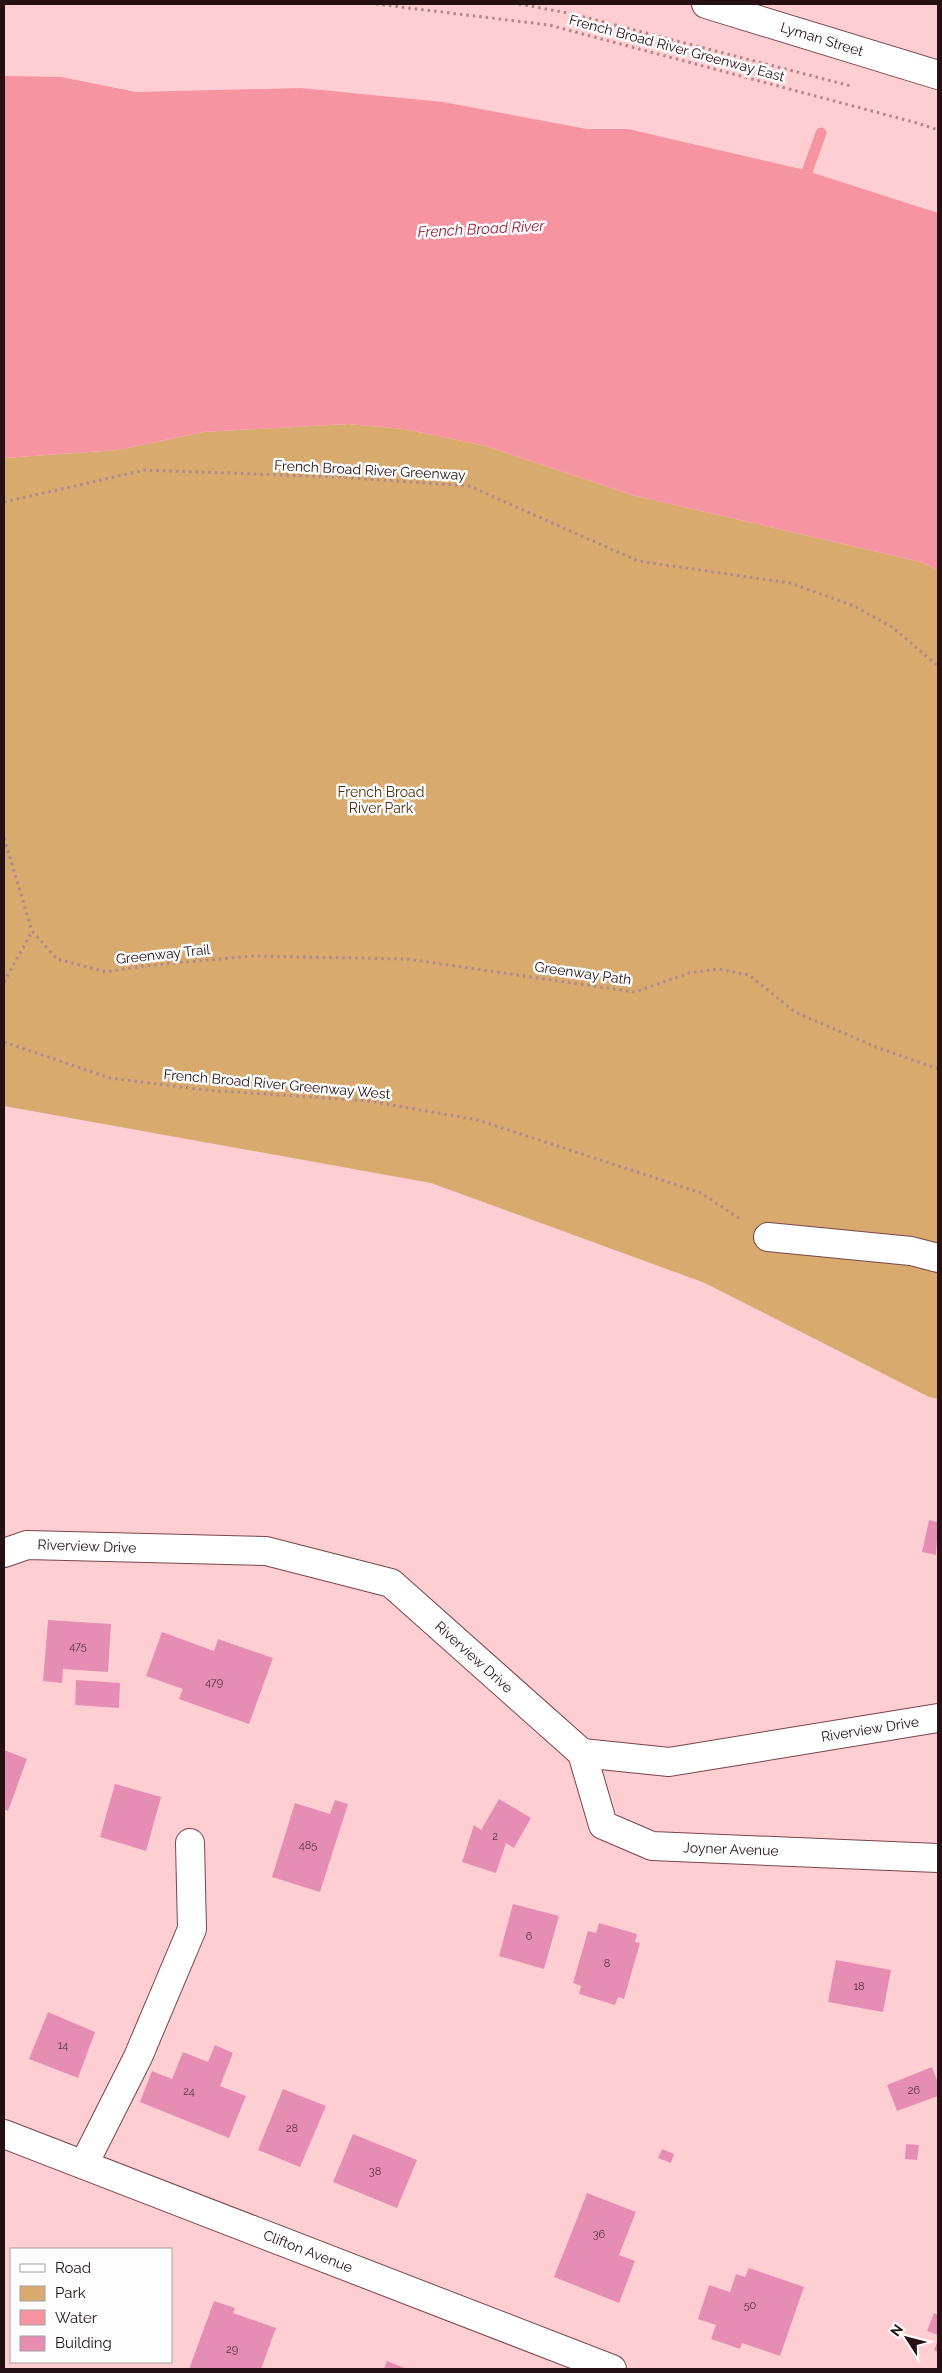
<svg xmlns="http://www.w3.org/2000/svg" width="942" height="2373" viewBox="0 0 942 2373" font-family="Raleway,sans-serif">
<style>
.green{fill:#d9aa6e}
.water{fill:#f695a1}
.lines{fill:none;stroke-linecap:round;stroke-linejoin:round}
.stream{stroke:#f695a1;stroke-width:11}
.building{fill:#e68db4}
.minor-casing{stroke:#78454b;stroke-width:30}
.major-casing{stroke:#78454b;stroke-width:30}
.path{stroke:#b0898d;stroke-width:3;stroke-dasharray:2.5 4;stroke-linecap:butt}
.minor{stroke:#fff;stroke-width:28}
.major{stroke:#fff;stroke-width:28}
.labels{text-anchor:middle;stroke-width:5;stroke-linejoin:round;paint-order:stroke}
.number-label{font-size:11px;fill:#552f3b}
.street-label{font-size:14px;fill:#251013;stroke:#fdfdfd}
.park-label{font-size:14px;fill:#4b3312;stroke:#fdfdfd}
.water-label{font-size:15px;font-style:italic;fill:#8f1f3a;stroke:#fdfdfd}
</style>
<rect width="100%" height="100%" fill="#ffced2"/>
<polygon class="green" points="348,424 404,429 486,446 632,495 921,562 938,570 938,1399 929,1397 705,1283 431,1183 4,1106 4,458 118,450 203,432"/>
<polygon class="water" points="4,76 61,77 136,92 301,88 443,102 587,129 628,129 801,169 938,213 938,570 921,562 632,495 486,446 404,429 348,424 203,432 118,450 4,458"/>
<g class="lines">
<polyline class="stream" points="802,186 821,133"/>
</g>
<g class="building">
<polygon points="929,1520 938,1522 936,1555 922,1552"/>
<polygon points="48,1620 111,1624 108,1672 63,1669 62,1683 43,1681"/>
<polygon points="162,1632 214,1651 218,1639 273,1658 249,1724 179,1699 183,1689 146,1676"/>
<polygon points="76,1680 120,1683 119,1708 75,1705"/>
<polygon points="4,1750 27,1759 8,1811 4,1809"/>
<polygon points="115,1784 161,1797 146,1851 100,1837"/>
<polygon points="499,1799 531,1818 514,1848 506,1843 496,1873 462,1862 474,1825 481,1830"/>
<polygon points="335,1800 348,1804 320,1892 272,1877 295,1803 330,1814"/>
<polygon points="513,1904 559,1916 544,1969 499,1956"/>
<polygon points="599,1923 637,1934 635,1942 640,1943 624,1999 618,1997 615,2005 579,1994 581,1986 573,1983 588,1931 596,1933"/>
<polygon points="836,1960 891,1970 883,2012 828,2002"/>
<polygon points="48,2012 95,2032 78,2078 29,2059"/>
<polygon points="215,2045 233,2053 220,2086 246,2096 229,2138 140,2102 152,2071 172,2079 183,2052 208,2062"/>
<polygon points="932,2067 938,2083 938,2096 897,2111 887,2085"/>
<polygon points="283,2089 326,2106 300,2167 258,2150"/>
<polygon points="353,2134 417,2160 397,2208 333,2182"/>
<polygon points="906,2144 919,2145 917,2160 905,2159"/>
<polygon points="662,2149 674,2154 671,2163 658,2158"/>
<polygon points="587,2193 636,2212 619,2255 635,2261 619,2303 554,2277"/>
<polygon points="749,2268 804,2287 780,2356 742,2343 740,2349 711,2339 716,2325 698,2319 709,2285 730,2292 736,2274 745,2277"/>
<polygon points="214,2301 235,2308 233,2313 276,2328 261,2369 189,2369"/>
<polygon points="934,2313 938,2315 938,2335 927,2331"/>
<polygon points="938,2340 938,2352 934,2350"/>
<polygon points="387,2361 407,2369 384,2369"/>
</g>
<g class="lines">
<g class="minor-casing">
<g id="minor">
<polyline points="768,1237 911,1251 938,1258"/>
<polyline points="4,1553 27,1545 266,1551 391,1583 582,1753 669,1762 938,1718"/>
<polyline points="582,1753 603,1825 652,1846 938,1858"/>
<polyline points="4,2134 612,2369"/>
<polyline points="84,2164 138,2057 192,1929 190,1843"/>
</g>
</g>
<g class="major-casing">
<polyline id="major" points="706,4 938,75"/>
</g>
<g class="path">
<polyline points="376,4 549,25 917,123 938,130"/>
<polyline points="519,4 573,14 851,86"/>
<polyline points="4,502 145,470 337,477 469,486 638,561 790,583 854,606 892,627 938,666"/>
<polyline points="4,838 32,931 57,959 106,972 143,966 252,956 407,959 635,992 689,973 719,969 749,975 795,1012 876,1047 938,1069"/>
<polyline points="4,982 32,931"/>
<polyline points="4,1042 110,1078 205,1090 369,1101 478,1120 701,1193 740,1219"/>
</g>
<use href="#minor" class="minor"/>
<use href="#major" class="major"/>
</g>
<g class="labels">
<g class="number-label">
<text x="78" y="1650">475</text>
<text x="214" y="1686">479</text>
<text x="495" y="1840">2</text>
<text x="308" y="1849">485</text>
<text x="529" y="1940">6</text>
<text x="607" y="1967">8</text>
<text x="859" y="1990">18</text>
<text x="63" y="2049">14</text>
<text x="914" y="2094">26</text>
<text x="189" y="2095">24</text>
<text x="292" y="2132">28</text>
<text x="375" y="2175">38</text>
<text x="599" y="2238">36</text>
<text x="750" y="2309">50</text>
<text x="232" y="2353">29</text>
</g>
<g class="street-label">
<text transform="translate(822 39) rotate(17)" y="5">Lyman Street</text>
<text transform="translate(677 48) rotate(15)" y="5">French Broad River Greenway East</text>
<text transform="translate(370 470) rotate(3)" y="5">French Broad River Greenway</text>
<text transform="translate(163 954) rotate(-6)" y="5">Greenway Trail</text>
<text transform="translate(583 973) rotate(8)" y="5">Greenway Path</text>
<text transform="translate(277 1084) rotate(5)" y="5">French Broad River Greenway West</text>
<text transform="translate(87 1546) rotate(2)" y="5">Riverview Drive</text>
<text transform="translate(474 1657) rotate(42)" y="5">Riverview Drive</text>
<text transform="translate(870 1729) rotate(-9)" y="5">Riverview Drive</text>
<text transform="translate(731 1849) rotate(2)" y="5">Joyner Avenue</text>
<text transform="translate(308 2251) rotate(21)" y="5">Clifton Avenue</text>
</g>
<g class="park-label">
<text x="381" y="797">French Broad<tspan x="381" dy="16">River Park</tspan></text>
</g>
<g class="water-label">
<text transform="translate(481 229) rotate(-3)" y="5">French Broad River</text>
</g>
</g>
<rect width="942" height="2373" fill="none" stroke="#251013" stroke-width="10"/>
<rect x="10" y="2248" width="162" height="115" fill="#fdfdfd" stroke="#a79e9f"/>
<rect x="20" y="2264" width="25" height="8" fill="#ffffff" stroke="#a79e9f"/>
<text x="55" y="2273" font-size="15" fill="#251013">Road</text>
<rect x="20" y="2286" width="25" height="15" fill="#d9aa6e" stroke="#a79e9f"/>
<text x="55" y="2298" font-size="15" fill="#251013">Park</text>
<rect x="20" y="2310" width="25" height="15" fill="#f695a1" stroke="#a79e9f"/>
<text x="55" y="2323" font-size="15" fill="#251013">Water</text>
<rect x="20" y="2336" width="25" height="15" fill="#e68db4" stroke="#a79e9f"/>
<text x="55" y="2348" font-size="15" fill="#251013">Building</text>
<g transform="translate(907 2338) rotate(306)" stroke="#fdfdfd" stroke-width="4" paint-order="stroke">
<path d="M0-4L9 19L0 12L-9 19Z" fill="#251013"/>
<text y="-8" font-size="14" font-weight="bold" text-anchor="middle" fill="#251013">N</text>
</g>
</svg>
